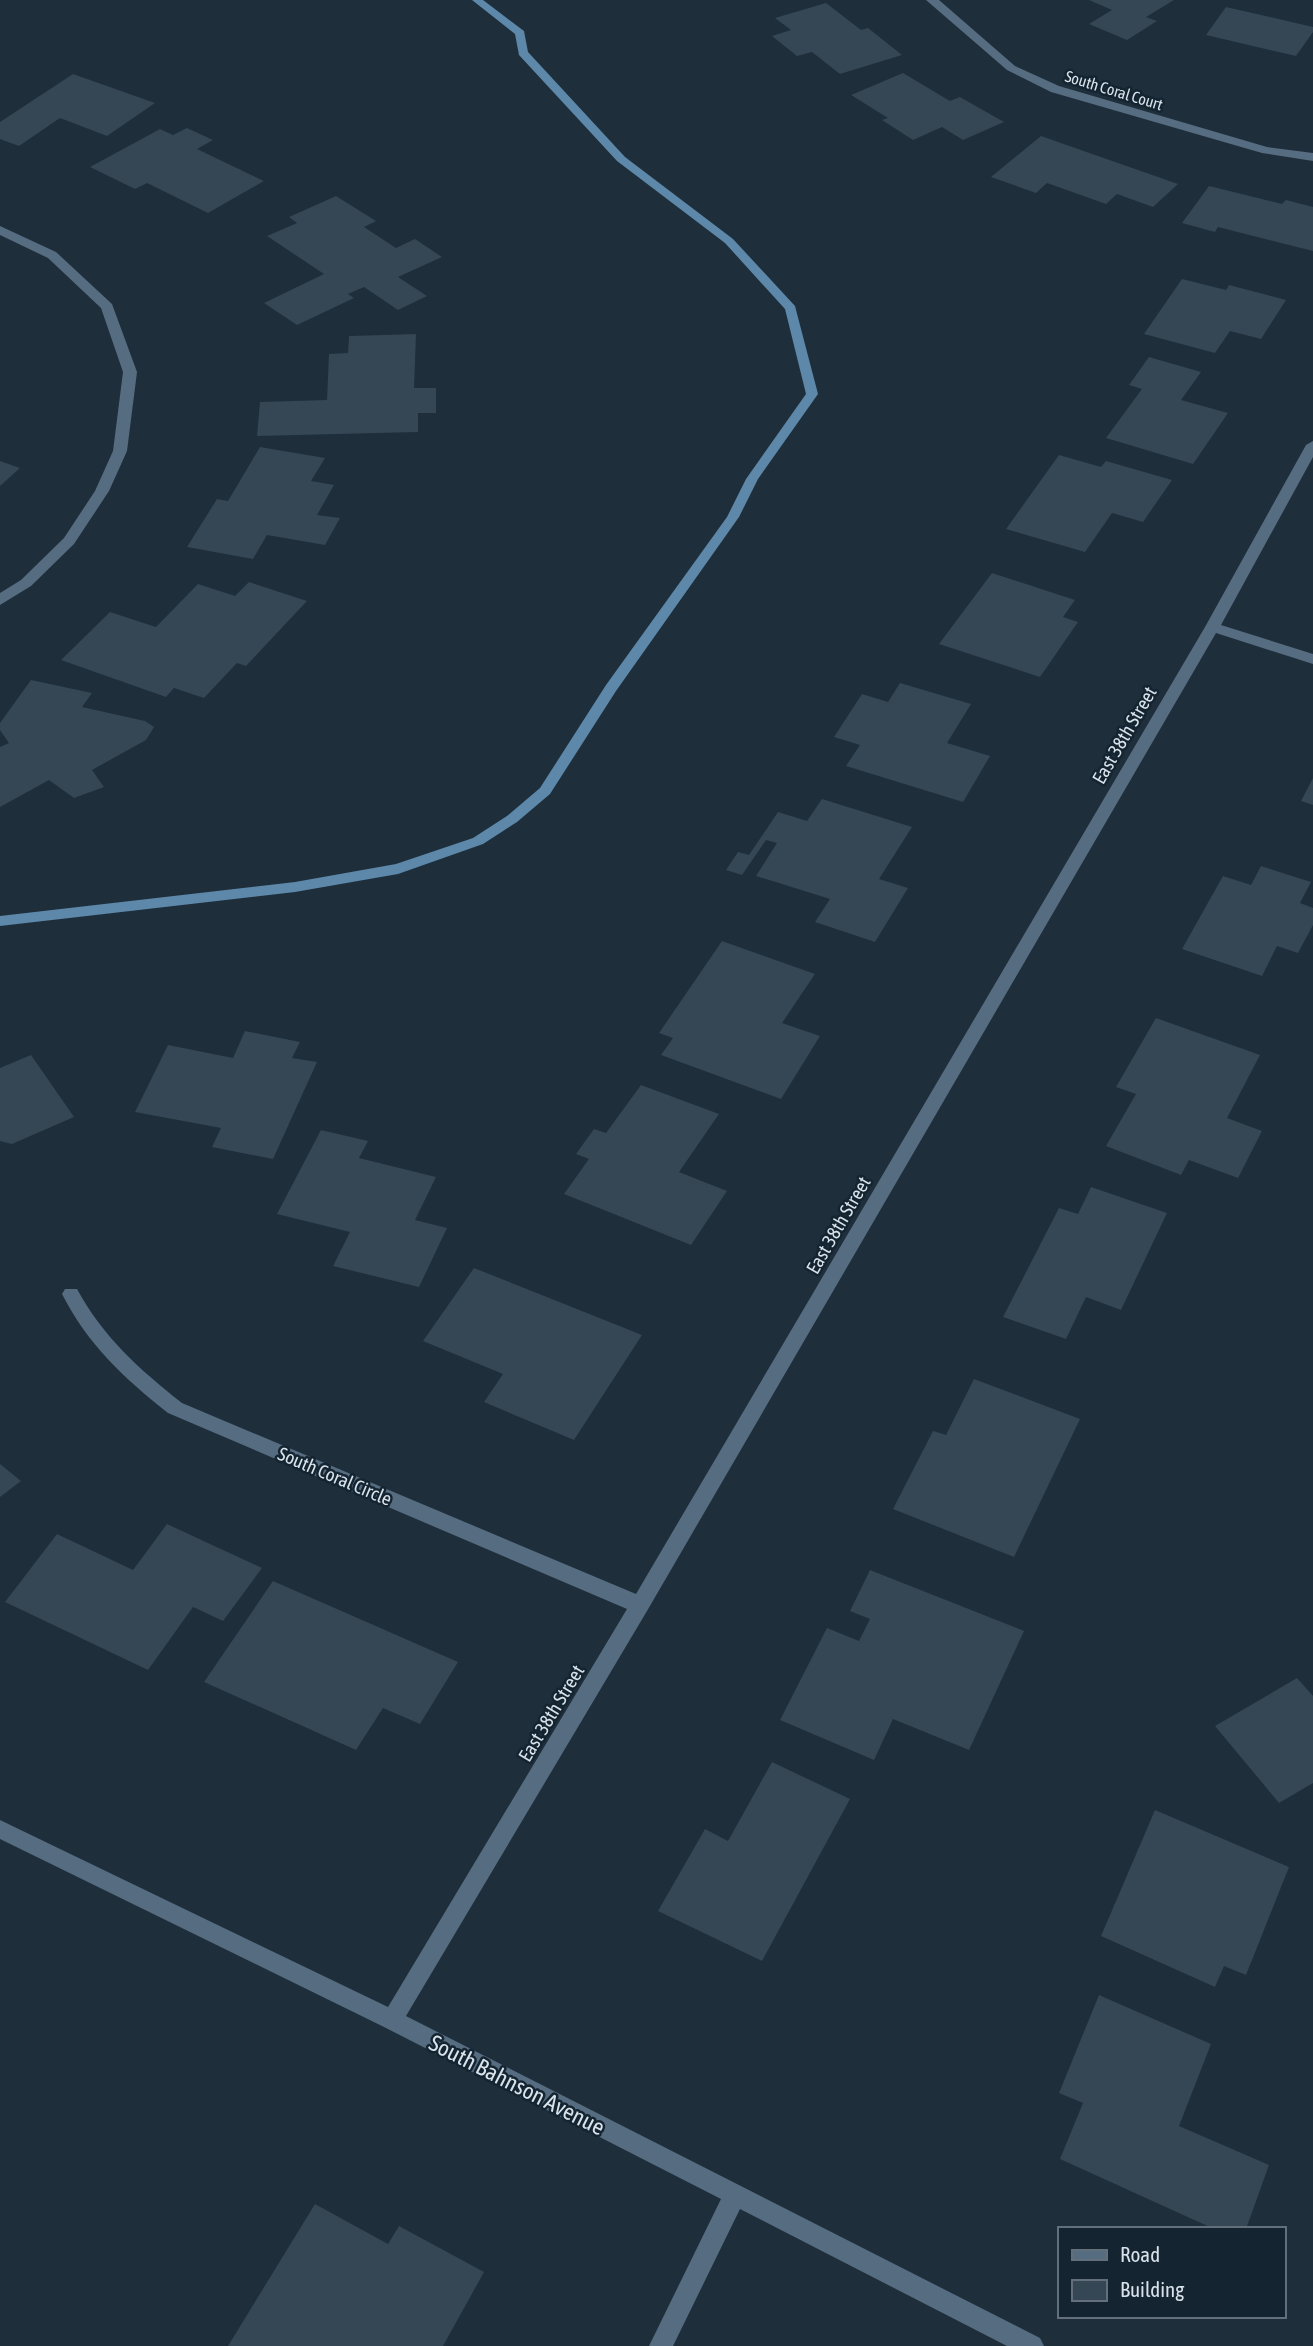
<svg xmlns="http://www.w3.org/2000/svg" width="1313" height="2346" viewBox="0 0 1313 2346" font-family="'Asap Condensed',sans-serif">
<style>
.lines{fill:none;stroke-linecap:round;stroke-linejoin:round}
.stream{fill:#5d88a9;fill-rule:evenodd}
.building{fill:#354654}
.minor{fill:#566c80;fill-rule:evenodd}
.labels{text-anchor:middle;stroke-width:5;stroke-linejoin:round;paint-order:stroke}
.far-street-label{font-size:16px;fill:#d9e3ec;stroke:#142431}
.street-label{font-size:19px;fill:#d9e3ec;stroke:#142431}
.near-street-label{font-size:23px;fill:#d9e3ec;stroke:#142431}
</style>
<rect width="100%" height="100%" fill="#1e2e3b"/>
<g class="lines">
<polygon class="stream" points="472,0 483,0 524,31 528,52 625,157 733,239 795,306 818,394 758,479 739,517 616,691 550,794 517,822 483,844 398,874 295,892 0,926 0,916 295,882 396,864 473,838 507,816 540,788 606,685 727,517 746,479 806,394 785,309 725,243 617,161 519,55 515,34"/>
</g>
<g class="building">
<polygon points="1089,0 1174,0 1146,17 1157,21 1127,40 1089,24 1112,10"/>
<polygon points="826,3 861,30 868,28 902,55 840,74 812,52 797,56 772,36 791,30 775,18"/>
<polygon points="1226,7 1313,27 1313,32 1296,56 1206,35"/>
<polygon points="903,73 950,101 960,97 1004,122 963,140 942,127 913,140 882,120 888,118 851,95"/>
<polygon points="73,74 155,103 107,136 60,118 19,146 0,139 0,122"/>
<polygon points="187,128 213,140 197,149 264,181 208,213 147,183 135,189 90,167 160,129 173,135"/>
<polygon points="1041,136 1178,184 1153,207 1117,194 1106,204 1047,183 1036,193 991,177"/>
<polygon points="1209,186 1282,204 1286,200 1313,207 1313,251 1218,227 1215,232 1182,223"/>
<polygon points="336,196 376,221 364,227 396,248 415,239 442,257 398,277 427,296 398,310 364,287 348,294 354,298 297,325 264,303 324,274 267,236 297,223 289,217"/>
<polygon points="1182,279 1226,290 1229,285 1286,300 1261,339 1230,331 1215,353 1144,334"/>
<polygon points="416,334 414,388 436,388 436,413 418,413 418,432 257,436 260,402 327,400 329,354 348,353 349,336"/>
<polygon points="1149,357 1201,372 1181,400 1228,413 1193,464 1106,438 1142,389 1129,385"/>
<polygon points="260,447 325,458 311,481 334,485 317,515 340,518 325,545 267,535 253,559 187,547 217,499 228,501"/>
<polygon points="1059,455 1101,467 1106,461 1172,480 1143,522 1112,513 1085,552 1006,529"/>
<polygon points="0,461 20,468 0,486"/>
<polygon points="992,573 1075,600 1063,617 1078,622 1040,677 939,644"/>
<polygon points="249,582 307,601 246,666 237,663 204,698 174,688 166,697 61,660 110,612 156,627 198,584 235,596"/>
<polygon points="31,680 92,693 82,707 145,721 154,727 146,740 92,770 104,787 74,798 49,780 0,807 0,747 9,743 0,730 0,723"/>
<polygon points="900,683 971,704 947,743 990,756 963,802 846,766 860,745 834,737 862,694 888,702"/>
<polygon points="1313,778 1313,805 1301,801"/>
<polygon points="822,799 912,827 879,879 908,888 875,942 815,922 830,899 756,876 777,843 766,840 742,875 726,870 738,852 749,855 778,812 807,821"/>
<polygon points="1261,866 1311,882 1300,903 1313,908 1313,925 1298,953 1277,946 1262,976 1182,949 1223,876 1251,885"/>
<polygon points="722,941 815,974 782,1023 820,1036 781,1099 661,1055 673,1038 659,1033"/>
<polygon points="1156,1018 1260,1055 1227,1118 1262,1131 1238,1178 1189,1160 1181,1175 1106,1146 1136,1094 1116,1087"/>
<polygon points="245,1031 300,1042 292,1058 317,1062 273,1159 212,1147 221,1128 135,1112 168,1045 233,1058"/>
<polygon points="31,1055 74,1117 12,1144 0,1141 0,1068"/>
<polygon points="641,1085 719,1114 679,1172 727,1191 691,1245 564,1194 589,1159 576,1154 594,1129 606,1133"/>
<polygon points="321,1130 368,1141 359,1158 436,1177 415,1220 447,1228 419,1287 333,1266 350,1232 277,1214"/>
<polygon points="1091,1187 1167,1213 1121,1310 1086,1297 1066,1339 1003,1317 1059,1208 1078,1214"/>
<polygon points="474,1268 642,1335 574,1440 484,1402 503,1374 423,1341"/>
<polygon points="974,1379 1080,1419 1014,1557 893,1509 933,1431 946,1435"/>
<polygon points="0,1464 21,1481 0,1497"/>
<polygon points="167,1524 262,1568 223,1621 193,1607 148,1670 5,1602 57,1534 133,1570"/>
<polygon points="870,1570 1024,1631 969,1750 893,1719 874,1760 780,1720 827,1628 859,1641 870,1619 850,1611"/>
<polygon points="273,1581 458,1662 420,1724 383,1708 356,1750 204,1682"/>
<polygon points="1297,1678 1313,1696 1313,1783 1279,1803 1215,1726"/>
<polygon points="772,1762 850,1799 762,1961 658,1911 705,1829 728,1841"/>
<polygon points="1155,1810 1289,1867 1246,1975 1224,1966 1215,1987 1101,1936"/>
<polygon points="1099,1995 1211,2044 1179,2126 1269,2165 1246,2229 1214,2229 1060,2159 1083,2103 1059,2093"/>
<polygon points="315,2204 388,2244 399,2226 484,2272 443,2346 228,2346"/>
</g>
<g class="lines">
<g class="minor">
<polygon points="926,0 939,0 1015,66 1059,86 1267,147 1313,153 1313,161 1262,153 1051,92 1007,70"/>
<polygon points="0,226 56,252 112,304 137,372 127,451 109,491 74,544 31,586 0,605 0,593 21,580 64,538 95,491 113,451 123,372 101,308 48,258 0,235"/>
<path d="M1313,441V457L1221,625L1313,654V664L1216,633L647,1611L406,2016L1040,2338L1044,2346H1007L740,2209L673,2346H649L721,2199L384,2027L0,1839V1820L388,2007L627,1609L168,1413C124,1378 88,1345 62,1294L65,1289H77C103,1337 139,1369 182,1403L636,1594L1205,627L1306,445Z"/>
</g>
</g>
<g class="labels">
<g class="far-street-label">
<text transform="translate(1114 90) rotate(17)" y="6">South Coral Court</text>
</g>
<g class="street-label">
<text transform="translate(1124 735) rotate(-60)" y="7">East 38th Street</text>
<text transform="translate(838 1225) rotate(-60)" y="7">East 38th Street</text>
<text transform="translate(335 1476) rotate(23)" y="7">South Coral Circle</text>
<text transform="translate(551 1713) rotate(-59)" y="7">East 38th Street</text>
</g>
<g class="near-street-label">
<text transform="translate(517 2085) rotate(27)" y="8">South Bahnson Avenue</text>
</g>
</g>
<rect x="1058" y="2227" width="228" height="91" fill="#142431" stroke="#63707c" stroke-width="2"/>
<rect x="1072" y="2250" width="35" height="10" fill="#566c80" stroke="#63707c" stroke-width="2"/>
<text x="1120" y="2262" font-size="21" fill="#d9e3ec">Road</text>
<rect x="1072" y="2280" width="35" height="21" fill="#354654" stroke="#63707c" stroke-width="2"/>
<text x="1120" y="2297" font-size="21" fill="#d9e3ec">Building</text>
</svg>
